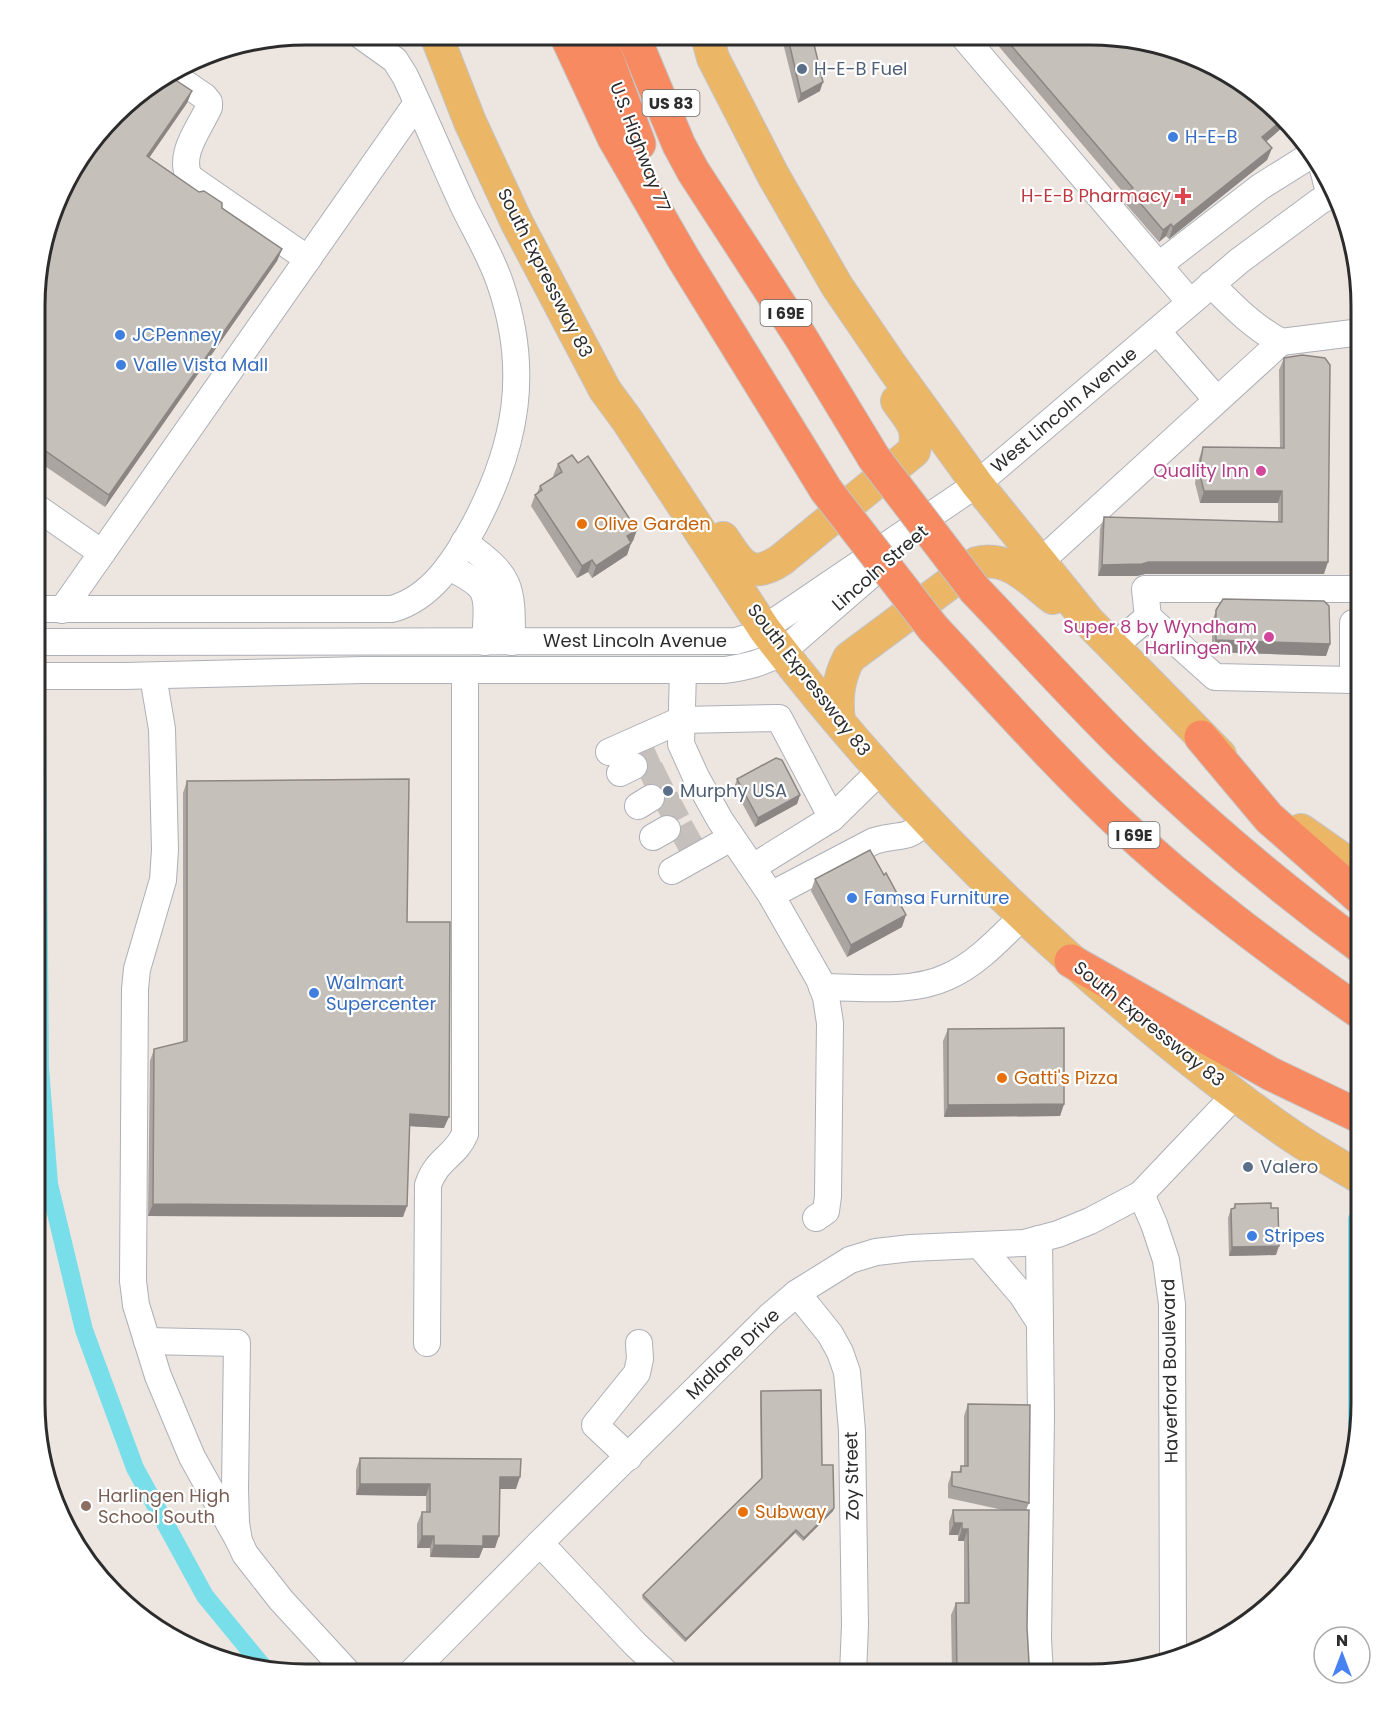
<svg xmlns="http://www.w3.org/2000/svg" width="1396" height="1709" viewBox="0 0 1396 1709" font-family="Poppins,sans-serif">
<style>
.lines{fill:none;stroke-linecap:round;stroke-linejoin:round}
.canal{stroke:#78deea;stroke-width:18}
.minor-tunnel{stroke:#c6c0bc;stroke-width:26;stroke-dasharray:26 13;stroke-linecap:butt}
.minor-casing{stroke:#acb0b8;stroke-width:28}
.major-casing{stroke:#c4c4c4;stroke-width:34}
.highway-casing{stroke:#c4c4c4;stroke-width:35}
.minor{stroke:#fff;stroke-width:26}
.major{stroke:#ebb767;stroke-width:32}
.highway{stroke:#f78a61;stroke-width:33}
.highway-bridge-casing{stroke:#c4c4c4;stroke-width:35;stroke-linecap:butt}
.highway-bridge{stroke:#f78a61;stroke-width:33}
.wall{fill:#aaa5a1}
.shaded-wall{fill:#8b8683}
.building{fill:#c6c0bb;stroke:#8b8683;stroke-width:1.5}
.service-dot{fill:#5c6f8a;stroke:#fff;stroke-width:2}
.shop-dot{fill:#3f7fe0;stroke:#fff;stroke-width:2}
.health-dot{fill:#e0444e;stroke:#fff;stroke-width:2}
.hotel-dot{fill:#d1479c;stroke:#fff;stroke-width:2}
.food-dot{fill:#e8710a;stroke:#fff;stroke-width:2}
.education-dot{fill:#8d6e63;stroke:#fff;stroke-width:2}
.labels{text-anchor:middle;stroke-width:4.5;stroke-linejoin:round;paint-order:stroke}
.shield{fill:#fff;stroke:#6b6b6b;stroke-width:1.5}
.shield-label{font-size:16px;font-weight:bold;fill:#2c2c2c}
.service-label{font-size:18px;fill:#4e5e75;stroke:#fff;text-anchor:start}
.shop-label{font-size:18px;fill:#366cbe;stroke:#fff;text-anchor:start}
.street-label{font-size:18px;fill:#2c2c2c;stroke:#fff}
.health-label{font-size:18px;fill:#be3a42;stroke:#fff;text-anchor:end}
.hotel-label{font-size:18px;fill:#b23c85;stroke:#fff;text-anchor:end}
.food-label{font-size:18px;fill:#c56008;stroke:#fff;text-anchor:start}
.education-label{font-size:18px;fill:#785e54;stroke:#fff;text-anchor:start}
.rim{fill:none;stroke:#2c2c2c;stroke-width:3}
</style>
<rect width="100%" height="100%" fill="#ede5e0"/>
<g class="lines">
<g class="canal">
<polyline points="37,719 40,1068 49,1184 84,1330 135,1468 205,1596 265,1669"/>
<polyline points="1360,821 1361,789"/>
<polyline points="1357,1219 1357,1441"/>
</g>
<g class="minor-tunnel">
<polyline points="634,766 668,751"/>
<polyline points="644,785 677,769"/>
<polyline points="660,815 692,798"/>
<polyline points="675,844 707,826"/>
</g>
<g class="minor-casing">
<g id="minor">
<polyline points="963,36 1190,302"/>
<path d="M173,75L205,97L209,102V107C200,128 178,153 189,177L308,259"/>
<polyline points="1323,169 1330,196"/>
<polyline points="1159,265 1260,187 1311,155"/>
<polyline points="1157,331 1217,400"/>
<polyline points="1281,342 1361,332"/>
<polyline points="36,507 102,553"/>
<path d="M464,542C512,577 512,584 512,642"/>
<path d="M1040,562L1281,342C1252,326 1234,307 1211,284"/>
<path d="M449,566C459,573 474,579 481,588C491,601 485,627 485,642"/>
<path d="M36,609H392C432,598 456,559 475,524C517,444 530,370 500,283C491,256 475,230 463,205C443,162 425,118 405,76L395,60L360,35"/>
<polyline points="62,610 417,103"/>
<polyline points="1148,617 1145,589 1361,589"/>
<polyline points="36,642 736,641 753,636 977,484 1239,261 1320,201 1335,193"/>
<polyline points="1113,647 1148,617 1215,677 1353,680 1353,623"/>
<polyline points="683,670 681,744 696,777 720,820 771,895 819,979 826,997 830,1023 828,1196 826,1211 816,1218"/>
<path d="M36,676H124L363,670H725C746,667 763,663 782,652L879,568"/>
<polyline points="153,676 162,729 165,850 163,880 137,969 135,989 133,1281 136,1305 158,1376 192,1457 239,1541"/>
<polyline points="609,752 681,720 779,718 832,818"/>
<polyline points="620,773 634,766"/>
<polyline points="638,806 651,798"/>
<polyline points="653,837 667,829"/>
<polyline points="753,867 832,818 881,770"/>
<polyline points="672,871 731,838"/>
<path d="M771,895L874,841C901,832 904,843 927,820"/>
<path d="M822,987C862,987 910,994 947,977C977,964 1000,938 1023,916"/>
<polyline points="1141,1194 1154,1224 1166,1260 1172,1304 1173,1654"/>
<polyline points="1039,1239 1041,1416 1038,1639 1040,1674"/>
<polyline points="980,1246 1022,1295 1040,1323"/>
<polyline points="797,1293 830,1334 840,1352 847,1372 852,1431 855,1625 853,1674"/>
<polyline points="147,1341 237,1343 235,1489 236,1523 239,1541 245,1554 281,1600 349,1674"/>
<path d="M427,1343L428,1185C437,1158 455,1157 465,1134V670"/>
<polyline points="629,1457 595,1425 637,1373 640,1359 639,1343"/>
<polyline points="540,1543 635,1644 667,1674"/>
<polyline points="410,1674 540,1543 770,1316 797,1293 850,1260 876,1252 911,1248 1024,1243 1058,1234 1090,1221 1141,1194 1236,1094"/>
</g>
</g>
<g class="major-casing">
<g id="major">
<path d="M436,35L470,122L517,223L605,390L627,420L765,630C871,769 992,895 1126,1007C1180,1053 1236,1098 1295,1138C1316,1152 1339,1165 1361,1178"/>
<polyline points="707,36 713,58 773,175 837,286 893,368 977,484 1089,622 1220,755"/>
<path d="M723,538C740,564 749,581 781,560L914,451C920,426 910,420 897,401"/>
<path d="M839,721C836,698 838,679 849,658L977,563C1008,555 1030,580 1053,598"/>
<polyline points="1301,830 1361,872"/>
</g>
</g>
<g class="highway-casing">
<g id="highway">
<polyline points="566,35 614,138 683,258 826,490"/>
<polyline points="598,35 639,144"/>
<polyline points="633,35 679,145 693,171 800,336 874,458"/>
<path d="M975,590C1025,642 1074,697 1126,748C1199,819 1278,887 1361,947"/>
<path d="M933,628C993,692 1051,758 1115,819C1191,891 1275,953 1361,1013"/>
<polyline points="1201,737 1269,818 1361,899"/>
<polyline points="1071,961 1271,1074 1361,1117"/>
</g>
</g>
<use href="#minor" class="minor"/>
<use href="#major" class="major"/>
<use href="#highway" class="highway"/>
<g class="highway-bridge-casing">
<g id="highway-bridge">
<polyline points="874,458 975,590"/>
<polyline points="826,490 933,628"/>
</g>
</g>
<use href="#highway-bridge" class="highway-bridge"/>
</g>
<g class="wall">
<polygon points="990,36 1126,37 1284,126 1266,141 1272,148 1267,160 1169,239 1166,236 1159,242 1125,203 1127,197"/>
<polygon points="788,38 820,91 798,103 784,47"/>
<polygon points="192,91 187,103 149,158 282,249 277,261 105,507 36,460 37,270"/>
<polygon points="1284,358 1324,574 1145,574 1137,576 1098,576 1100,529 1104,517 1278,522 1278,503 1200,503 1195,483 1199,459 1203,447 1280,448 1279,370"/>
<polygon points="558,464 633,541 631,543 627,555 592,578 588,572 577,578 531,506 535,495 537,493 540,486 554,477 553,476"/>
<polygon points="1216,610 1330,644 1326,656 1212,652 1212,622"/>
<polygon points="737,779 800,795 797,804 755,827 734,788"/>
<polygon points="187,781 407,922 444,1128 410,1126 403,1217 148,1216 150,1061 154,1049 183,1042 183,793"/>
<polygon points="884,875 900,899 899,902 902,927 847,957 811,891 815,879"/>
<polygon points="948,1029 1064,1104 1060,1116 944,1117 943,1041"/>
<polygon points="1235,1204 1276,1255 1229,1256 1228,1218 1231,1209 1233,1209"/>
<polygon points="761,1391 822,1465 833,1511 803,1541 795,1533 685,1642 642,1598 643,1595 761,1479 760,1394"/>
<polygon points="968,1404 1029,1503 1026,1510 1027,1627 1029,1663 1031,1670 1036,1674 952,1674 951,1615 956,1603 964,1603 964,1541 958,1541 958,1535 949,1535 949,1522 953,1510 1003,1510 948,1498 948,1484 952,1472 959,1472 961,1466 964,1466 964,1416"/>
<polygon points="360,1458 516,1489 500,1489 495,1548 483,1548 479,1558 430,1557 430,1548 417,1548 417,1524 422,1512 426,1512 426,1496 356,1495 356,1470"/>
</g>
<g class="shaded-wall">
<polygon points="823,82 820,91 798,103 801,94"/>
<polygon points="192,91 187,103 142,168 147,156"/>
<polygon points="1280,122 1284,126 1258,149 1262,137"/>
<polygon points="1272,148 1267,160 1169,239 1173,227"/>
<polygon points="1171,224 1166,236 1159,242 1163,230"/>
<polygon points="282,249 277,261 105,507 109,495"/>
<polygon points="1204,491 1282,491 1278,503 1200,503"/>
<polygon points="637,530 633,541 622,548 627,536"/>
<polygon points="631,543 627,555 592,578 596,566"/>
<polygon points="592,560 588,572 577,578 582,566"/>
<polygon points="1149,562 1328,562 1324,574 1145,574 1137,576 1098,576 1102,565"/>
<polygon points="1216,640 1330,644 1326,656 1212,652"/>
<polygon points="800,795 797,804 755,827 758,818"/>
<polygon points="906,915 902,927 847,957 851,945"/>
<polygon points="1064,1104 1060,1116 944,1117 948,1105"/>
<polygon points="410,1114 449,1117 444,1128 406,1126"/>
<polygon points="153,1204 407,1206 403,1217 148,1216"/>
<polygon points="1279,1246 1276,1255 1229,1256 1232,1247"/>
<polygon points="500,1477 520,1477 516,1489 495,1489"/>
<polygon points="360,1484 430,1484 426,1496 356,1495"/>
<polygon points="834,1508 833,1511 803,1541 804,1538"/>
<polygon points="954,1523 962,1523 958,1535 949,1535"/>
<polygon points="962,1529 968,1529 964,1541 958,1541"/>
<polygon points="796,1530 795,1533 685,1642 686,1639"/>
<polygon points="422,1536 434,1536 430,1548 417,1548"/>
<polygon points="483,1536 499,1536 495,1548 483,1548 479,1558 430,1557 434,1545"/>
</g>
<g class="building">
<polygon points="794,36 812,36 823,82 801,94 788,38"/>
<polygon points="1004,37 1126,37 1241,80 1280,122 1262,137 1272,148 1173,227 1171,224 1163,230 1130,191 1133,188"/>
<polygon points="171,77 192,91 147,156 199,192 204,191 222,203 222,208 282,249 109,495 37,445 37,270 71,171 127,102"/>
<polygon points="1302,355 1325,358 1330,365 1328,562 1149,562 1142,564 1102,565 1104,517 1282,522 1282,491 1204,491 1199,471 1203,447 1284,448 1284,358"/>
<polygon points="572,455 578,463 588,456 637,530 627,536 631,543 596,566 592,560 582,566 535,495 542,490 540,486 562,472 558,464"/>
<polygon points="1223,599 1324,601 1329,606 1330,644 1216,640 1216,610"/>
<polygon points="776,758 782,760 800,795 758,818 737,779"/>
<polygon points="409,779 407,922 450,922 449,1117 410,1114 407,1206 153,1204 154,1049 187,1041 187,781"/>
<polygon points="870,850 884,875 886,873 900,899 898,900 906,915 851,945 815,879"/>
<polygon points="1064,1028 1064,1104 948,1105 948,1029"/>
<polygon points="1271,1203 1271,1208 1278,1208 1279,1246 1232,1247 1231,1209 1235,1208 1235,1204"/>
<polygon points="821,1390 822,1465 833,1465 834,1508 804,1538 796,1530 686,1639 643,1595 762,1478 761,1391"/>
<polygon points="968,1404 1030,1405 1029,1503 952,1486 952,1472 961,1472 961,1466 968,1466"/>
<polygon points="360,1458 521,1459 520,1477 500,1477 499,1536 483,1536 483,1546 434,1545 434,1536 422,1536 422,1512 430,1512 430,1484 360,1484"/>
<polygon points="953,1510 1029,1510 1027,1627 1029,1663 1031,1670 1036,1674 957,1674 956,1603 969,1603 968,1529 962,1529 962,1523 954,1523"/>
</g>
<g class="service-dot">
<circle cx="802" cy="69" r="6"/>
<circle cx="668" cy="791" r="6"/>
<circle cx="1248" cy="1167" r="6"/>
</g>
<g class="shop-dot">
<circle cx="1173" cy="137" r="6"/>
<circle cx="120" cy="335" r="6"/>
<circle cx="121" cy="365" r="6"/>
<circle cx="852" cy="898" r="6"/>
<circle cx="314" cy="993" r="6"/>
<circle cx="1252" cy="1236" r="6"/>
</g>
<path class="health-dot" d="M1180 187h6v6h6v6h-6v6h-6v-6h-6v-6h6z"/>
<g class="hotel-dot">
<circle cx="1261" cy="471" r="6"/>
<circle cx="1269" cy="637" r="6"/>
</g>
<g class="food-dot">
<circle cx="582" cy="524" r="6"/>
<circle cx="1002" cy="1078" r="6"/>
<circle cx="743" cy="1512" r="6"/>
</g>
<circle class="education-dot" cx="86" cy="1506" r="6"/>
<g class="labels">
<g class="shield">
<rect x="642.5" y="90" width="57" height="26" rx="4.5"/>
<rect x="760.5" y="300" width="51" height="26" rx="4.5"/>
<rect x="1108.5" y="822" width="51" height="26" rx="4.5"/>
</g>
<g class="shield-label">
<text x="671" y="109">US 83</text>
<text x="786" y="319">I 69E</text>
<text x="1134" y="841">I 69E</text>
</g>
<g class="service-label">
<text x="814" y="75">H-E-B Fuel</text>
<text x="680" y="797">Murphy USA</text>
<text x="1260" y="1173">Valero</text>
</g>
<g class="shop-label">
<text x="1185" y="143">H-E-B</text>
<text x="132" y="341">JCPenney</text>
<text x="133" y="371">Valle Vista Mall</text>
<text x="864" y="904">Famsa Furniture</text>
<text x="326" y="989">Walmart<tspan x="326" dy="21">Supercenter</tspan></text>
<text x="1264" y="1242">Stripes</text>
</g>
<g class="street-label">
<text transform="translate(640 147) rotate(69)" y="6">U.S. Highway 77</text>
<text transform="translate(545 273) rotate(63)" y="6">South Expressway 83</text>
<text transform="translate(1064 410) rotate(-40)" y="6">West Lincoln Avenue</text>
<text transform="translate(880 568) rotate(-41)" y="6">Lincoln Street</text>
<text x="635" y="647">West Lincoln Avenue</text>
<text transform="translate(809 680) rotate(52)" y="6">South Expressway 83</text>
<text transform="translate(1149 1024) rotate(39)" y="6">South Expressway 83</text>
<text transform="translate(733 1354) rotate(-44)" y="6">Midlane Drive</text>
<text transform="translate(1170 1371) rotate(-91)" y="6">Haverford Boulevard</text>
<text transform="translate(852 1476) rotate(-91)" y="6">Zoy Street</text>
</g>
<g class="health-label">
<text x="1171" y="202">H-E-B Pharmacy</text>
</g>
<g class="hotel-label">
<text x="1249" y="477">Quality Inn</text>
<text x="1257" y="633">Super 8 by Wyndham<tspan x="1257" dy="21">Harlingen TX</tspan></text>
</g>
<g class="food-label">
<text x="594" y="530">Olive Garden</text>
<text x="1014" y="1084">Gatti's Pizza</text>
<text x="755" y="1518">Subway</text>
</g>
<g class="education-label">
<text x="98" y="1502">Harlingen High<tspan x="98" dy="21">School South</tspan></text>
</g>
</g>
<path d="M0 0H1396V1709H0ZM306 45H1090A261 261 0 0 1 1351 306V1403A261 261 0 0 1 1090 1664H306A261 261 0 0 1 45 1403V306A261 261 0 0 1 306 45Z" fill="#fff" fill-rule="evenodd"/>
<path class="rim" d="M306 45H1090A261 261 0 0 1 1351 306V1403A261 261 0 0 1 1090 1664H306A261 261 0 0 1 45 1403V306A261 261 0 0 1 306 45Z"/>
<g transform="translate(1342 1655)"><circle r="28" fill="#ffffff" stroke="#ababab" stroke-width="1.5"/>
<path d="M0-4.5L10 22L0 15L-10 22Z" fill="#4882f2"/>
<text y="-9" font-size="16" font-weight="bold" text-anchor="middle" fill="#2c2c2c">N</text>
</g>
</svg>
